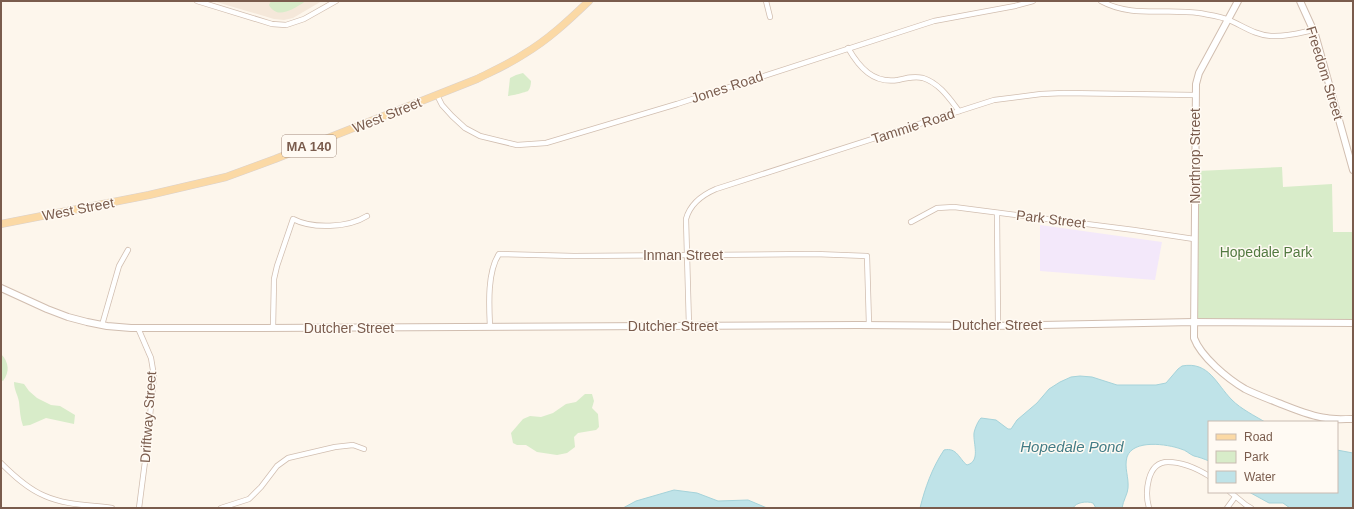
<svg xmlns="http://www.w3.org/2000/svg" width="1354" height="509" viewBox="0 0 1354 509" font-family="Arial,sans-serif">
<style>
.residential{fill:#f5e8da}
.education{fill:#f3e8fa}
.green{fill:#d8ecc9}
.water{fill:#bfe3e8;stroke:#a5d3da}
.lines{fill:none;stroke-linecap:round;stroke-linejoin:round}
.minor-casing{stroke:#d1beb0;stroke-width:6}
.tertiary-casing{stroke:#d1beb0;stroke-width:8}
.primary-casing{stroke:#dad1cd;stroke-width:8}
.minor{stroke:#fff;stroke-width:4.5}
.tertiary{stroke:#fff;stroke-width:6}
.primary{stroke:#fbd9a5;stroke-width:7}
.labels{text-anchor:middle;stroke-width:3;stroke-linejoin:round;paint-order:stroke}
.shield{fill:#fffaf3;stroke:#a28b7f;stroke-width:1}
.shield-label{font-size:13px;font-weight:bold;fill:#7a5c4d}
.street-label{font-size:14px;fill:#7a5c4d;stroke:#fffaf3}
.park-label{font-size:14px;fill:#537a41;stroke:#fffaf3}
.water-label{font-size:15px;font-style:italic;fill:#437c86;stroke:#fffaf3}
</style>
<rect width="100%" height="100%" fill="#fdf6ec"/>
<polygon class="residential" points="213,1 322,1 293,18 284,20 274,19"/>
<polygon class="education" points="1040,225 1162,242 1155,280 1040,271"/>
<g class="green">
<path d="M271,1H305L303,3C293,9 277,20 269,5Z"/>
<path d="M523,73L531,81C531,84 530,89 528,91C526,92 511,96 508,96L510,78L516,75Z"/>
<polygon points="1282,167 1283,187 1332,184 1333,232 1353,232 1353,319 1198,319 1198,171"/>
<path d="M1,354C9,362 10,372 3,381L1,380Z"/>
<path d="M14,382L24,384L29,391L37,398L51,405L60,406L75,415L74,424L46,418L30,425L23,426C20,418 20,410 19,402C18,395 14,390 14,382Z"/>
<polygon points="585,394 592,394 594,401 592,408 598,414 599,427 596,430 578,433 574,437 575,447 567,453 557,455 537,452 526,445 517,445 513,443 511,433 523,419 530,416 541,417 553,413 566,404 576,402"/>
</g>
<g class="water">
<path d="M1182,366C1209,361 1216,384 1232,400C1241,409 1255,416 1265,422H1209V461C1204,459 1199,457 1194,456C1189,454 1186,450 1181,449C1167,444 1133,439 1127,457C1124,468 1129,477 1128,488C1128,493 1123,501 1122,508H1096L1093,503C1087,501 1076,502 1073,508H920C925,488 932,468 944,450C957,447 959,459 967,465C981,461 973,444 974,433C975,428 978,421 981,418L996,420L1008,429H1011L1017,420L1037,403L1049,389L1060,382L1071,377L1080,376L1092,377L1117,385H1156L1166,383L1178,369Z"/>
<polygon points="1337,450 1353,453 1353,508 1290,508 1283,503 1269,503 1249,492 1337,492"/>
<polygon points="674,490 697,493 718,501 748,500 767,508 623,508 636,501"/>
</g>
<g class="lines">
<g class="minor-casing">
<g id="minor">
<polyline points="197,1 272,24 286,25 304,19 336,1"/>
<polyline points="766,1 770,17"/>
<path d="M1101,1C1132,18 1165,8 1199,13C1209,15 1220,16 1229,20C1243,26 1255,35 1271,36C1286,37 1299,33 1313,30"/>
<path d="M848,48C859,67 873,84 898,80C906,78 914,76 923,78C939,83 949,98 959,111"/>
<polyline points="437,95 442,105 452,116 465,128 480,136 517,145 546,143 677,104 934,21 1015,6 1033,1"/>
<polyline points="997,213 998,326"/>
<polyline points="911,222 937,208 954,207 1134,230 1194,239"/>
<polyline points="102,325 119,266 128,250"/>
<path d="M689,326L686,219C690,204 702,195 716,189L994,100L1041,94L1064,93L1195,95"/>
<path d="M490,327C489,306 487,272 499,254L574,256L815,254L867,256L869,325"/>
<polyline points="138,328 151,358 154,376 147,446 139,508"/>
<path d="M273,328L274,279L277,266L293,219C312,229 348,228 367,216"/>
<path d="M1,463C14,476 28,489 45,496C65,505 90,505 112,508"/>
<polyline points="1230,492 1246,505 1251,508"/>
<polyline points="221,508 249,499 261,487 277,466 288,458 335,447 353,445 364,449"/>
<path d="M1149,508C1145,494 1146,462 1168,462C1182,462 1196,468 1209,476"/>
<polyline points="1227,508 1235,497"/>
</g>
</g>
<g class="tertiary-casing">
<g id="tertiary">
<path d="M1238,1L1199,73L1196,84L1194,338C1201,357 1228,379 1245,389C1255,394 1266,398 1276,402C1292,408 1309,416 1326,418C1334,420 1344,419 1353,419"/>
<polyline points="1300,1 1315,34 1353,170"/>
<polyline points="1,288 47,309 68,317 87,322 107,326 131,328 262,328 858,325 991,326 1194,322 1353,323"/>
</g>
</g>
<g class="primary-casing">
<path id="primary" d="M1,224L149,195L226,177L275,159L477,79C493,71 509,64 524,54C548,40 569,20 589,1"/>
</g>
<use href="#minor" class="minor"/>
<use href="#tertiary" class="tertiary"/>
<use href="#primary" class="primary"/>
</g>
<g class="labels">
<rect class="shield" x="282" y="135" width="54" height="22" rx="3"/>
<g class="shield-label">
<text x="309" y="151">MA 140</text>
</g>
<g class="street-label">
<text transform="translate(1325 73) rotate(73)" y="5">Freedom Street</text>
<text transform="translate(727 87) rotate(-18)" y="5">Jones Road</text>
<text transform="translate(387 115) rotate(-22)" y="5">West Street</text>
<text transform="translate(913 126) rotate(-18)" y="5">Tammie Road</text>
<text transform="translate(1195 156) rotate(-90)" y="5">Northrop Street</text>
<text transform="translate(78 209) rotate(-11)" y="5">West Street</text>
<text transform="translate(1051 219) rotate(7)" y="5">Park Street</text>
<text x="683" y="260">Inman Street</text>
<text x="997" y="330">Dutcher Street</text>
<text x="673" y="331">Dutcher Street</text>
<text x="349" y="333">Dutcher Street</text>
<text transform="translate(148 417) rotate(-86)" y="5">Driftway Street</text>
</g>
<g class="park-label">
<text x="1266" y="257">Hopedale Park</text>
</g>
<g class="water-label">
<text x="1072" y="452">Hopedale Pond</text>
</g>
</g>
<rect width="1354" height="509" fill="none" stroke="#7a5c4d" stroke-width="4"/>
<rect x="1208" y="421" width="130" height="72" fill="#fffaf3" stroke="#cabbb1"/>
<rect x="1216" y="434" width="20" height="6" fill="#fbd9a5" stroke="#cabbb1"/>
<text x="1244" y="441" font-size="12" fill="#7a5c4d">Road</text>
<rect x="1216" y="451" width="20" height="12" fill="#d8ecc9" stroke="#cabbb1"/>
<text x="1244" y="461" font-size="12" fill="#7a5c4d">Park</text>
<rect x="1216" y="471" width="20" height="12" fill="#bfe3e8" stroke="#cabbb1"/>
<text x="1244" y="481" font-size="12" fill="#7a5c4d">Water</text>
</svg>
